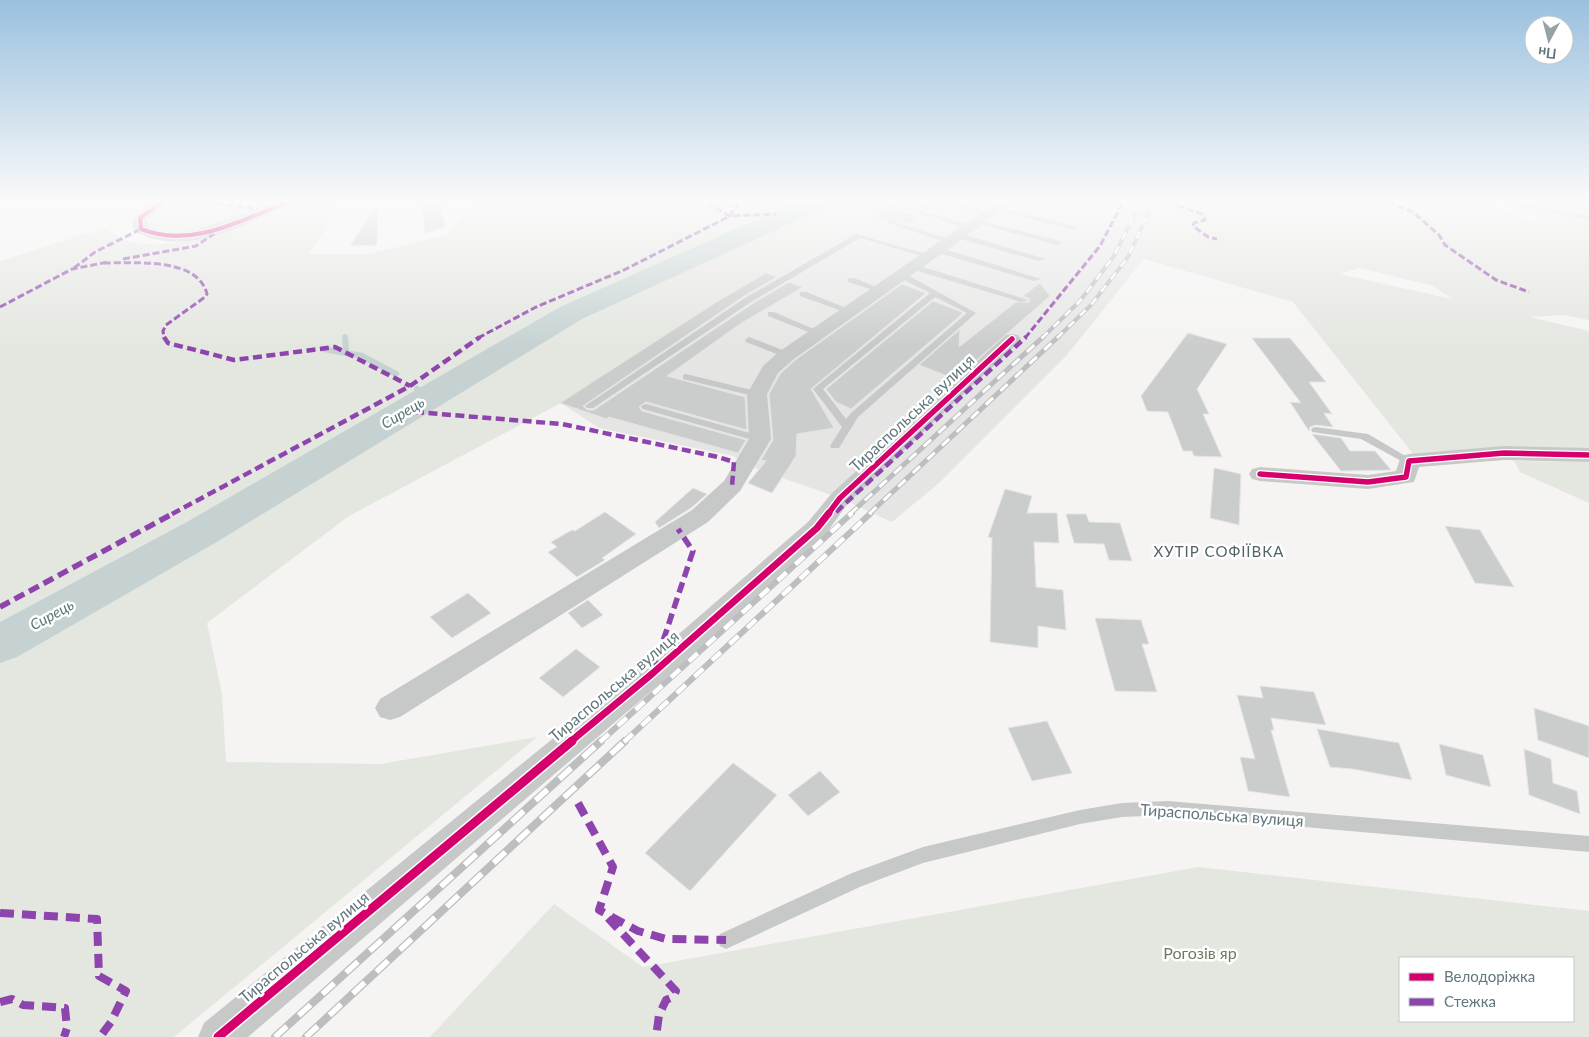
<svg xmlns="http://www.w3.org/2000/svg" width="1589" height="1037" viewBox="0 0 1589 1037" font-family="Lato,sans-serif">
<style>
.built{fill:#e5e6e4}
.green{fill:#e4e6e0;fill-rule:evenodd}
.lines{fill:none;stroke-linecap:round;stroke-linejoin:round}
.stream{stroke:#c6d2d2;stroke-width:6}
.river{fill:#c6d2d2;fill-rule:evenodd}
.building{fill:#cbcccc;stroke:#e4e4e3}
.lane{fill:#c7c9c9;fill-rule:evenodd}
.street{fill:#c7c9c9;fill-rule:evenodd}
.rail-far3-casing{stroke:#bdbebf;stroke-width:4}
.rail-far2-casing{stroke:#bdbebf;stroke-width:5}
.rail-far1-casing{stroke:#bdbebf;stroke-width:6}
.rail-casing{stroke:#bdbebf;stroke-width:8}
.rail-far3{stroke:#fff;stroke-width:2.5;stroke-dasharray:8;stroke-linecap:butt}
.rail-far2{stroke:#fff;stroke-width:3;stroke-dasharray:10;stroke-linecap:butt}
.rail-far1{stroke:#fff;stroke-width:4.5;stroke-dasharray:12;stroke-linecap:butt}
.rail{stroke:#fff;stroke-width:5.5;stroke-dasharray:16;stroke-linecap:butt}
.quiet-far3{stroke:#8e44ad;stroke-width:3;stroke-dasharray:7 3;stroke-linecap:butt}
.quiet-far2{stroke:#8e44ad;stroke-width:4.5;stroke-dasharray:9 4.5;stroke-linecap:butt}
.quiet-far1{stroke:#8e44ad;stroke-width:5.5;stroke-dasharray:11 5.5;stroke-linecap:butt}
.quiet{stroke:#8e44ad;stroke-width:8;stroke-dasharray:14 8;stroke-linecap:butt}
.cycleway-far3-casing{stroke:#fff;stroke-width:6}
.cycleway-far2-casing{stroke:#fff;stroke-width:8}
.cycleway-far1-casing{stroke:#fff;stroke-width:10}
.cycleway-casing{stroke:#fff;stroke-width:12}
.cycleway-far3{stroke:#d6006c;stroke-width:4.5}
.cycleway-far2{stroke:#d6006c;stroke-width:5.5}
.cycleway-far1{stroke:#d6006c;stroke-width:7}
.cycleway{stroke:#d6006c;stroke-width:9}
.labels{text-anchor:middle;stroke-width:5;stroke-linejoin:round;paint-order:stroke}
.water-label{font-size:15px;font-style:italic;fill:#5b7778;stroke:#fff}
.neighbourhood-label{font-size:15px;letter-spacing:1px;fill:#536368;stroke:#fff}
.near-street-label{font-size:16px;fill:#61777d;stroke:#fff}
.near-park-label{font-size:16px;fill:#6d7a63;stroke:#fff}
</style>
<rect width="100%" height="100%" fill="#f5f4f3"/>
<polygon class="built" points="879,202 1117,202 1101,224 1131,202 1161,202 1149,232 1144,259 1066,356 939,483 892,522 840,498 759,470 733,456 599,428 561,403 718,301 834,234 852,212"/>
<g class="green">
<polygon points="170,202 262,202 269,206 199,232 168,234 142,225 151,213"/>
<path d="M311,202H334L327,227L308,254H368L447,235L474,202H879L852,212L834,234L718,301L561,403L349,516L207,623L222,694L226,762L380,764L537,737L174,1037H0V261L116,224L108,230C156,270 259,216 311,202Z"/>
<path d="M1161,202H1472L1500,208L1536,223L1538,215L1506,202H1589V320L1563,315L1530,317L1589,331V450L1414,455L1293,302L1144,259L1149,232ZM1360,268L1433,286L1452,299L1339,274Z"/>
<polygon points="1514,461 1589,462 1589,503 1520,472"/>
<path d="M1198,867L1589,911V1037H430L554,904L643,967ZM1400,958H1573V1021H1400Z"/>
</g>
<g class="lines">
<g class="stream">
<polyline points="345,337 346,349"/>
<polyline points="324,349 362,356 396,374"/>
<polyline points="417,389 428,397"/>
</g>
<polygon class="river" points="796,202 829,202 826,207 582,319 215,543 17,657 0,663 0,622 185,523 560,307"/>
</g>
<g class="building">
<polygon points="422,202 441,202 445,227 425,233"/>
<polygon points="896,202 941,202 928,211 903,203 899,204 899,210 920,216 908,224 876,217"/>
<polygon points="378,204 377,245 350,246"/>
<polygon points="766,273 777,277 744,296 583,406 587,410 594,410 752,304 789,282 803,287 740,324 667,376 745,397 747,430 646,402 639,407 642,411 746,440 738,453 609,417 607,419 560,403 718,301"/>
<polygon points="1040,283 1050,296 955,379 919,365 960,329 959,347 1016,302 1029,302 1030,299 1023,296"/>
<polygon points="902,284 926,293 811,389 834,428 797,434 796,456 772,493 748,483 766,461 761,460 773,440 769,394 780,374 795,360"/>
<polygon points="933,301 962,312 961,315 851,409 836,402 826,389"/>
<polygon points="1188,333 1227,344 1197,389 1209,414 1203,414 1222,457 1194,456 1192,451 1183,451 1168,412 1147,411 1141,396"/>
<polygon points="1252,338 1290,338 1326,382 1309,382 1332,414 1324,413 1333,427 1316,425 1310,427 1309,431 1290,402 1301,403"/>
<polygon points="1312,434 1341,438 1350,451 1375,451 1391,470 1341,471"/>
<polygon points="1214,468 1241,474 1239,525 1210,518"/>
<polygon points="693,488 707,494 691,508 659,528 655,522"/>
<polygon points="1005,489 1032,496 1027,513 1057,513 1059,543 1034,542 1036,587 1063,590 1066,630 1038,626 1038,648 990,642 992,538 988,537"/>
<polygon points="605,512 636,534 602,558 605,560 577,577 548,552 557,547 551,542 572,530 575,531"/>
<polygon points="1066,514 1086,514 1089,522 1120,523 1132,561 1109,560 1104,544 1074,543"/>
<polygon points="1445,526 1480,530 1514,587 1475,583"/>
<polygon points="468,593 491,613 452,638 430,617"/>
<polygon points="588,600 603,615 582,628 568,613"/>
<polygon points="1095,618 1141,620 1149,644 1142,644 1157,692 1115,691"/>
<polygon points="576,649 600,667 563,697 539,678"/>
<polygon points="1260,686 1314,692 1326,725 1271,718 1274,730 1271,730 1290,797 1248,791 1240,757 1255,759 1237,695 1263,698"/>
<polygon points="1534,708 1589,726 1589,758 1538,740"/>
<polygon points="1047,721 1072,773 1032,781 1008,728"/>
<polygon points="1317,729 1399,743 1412,780 1353,769 1330,767"/>
<polygon points="1439,744 1483,755 1491,787 1446,775"/>
<polygon points="1524,749 1551,759 1553,783 1577,791 1580,814 1529,795"/>
<polygon points="733,763 777,795 690,891 645,853"/>
<polygon points="820,771 840,792 808,816 788,795"/>
</g>
<g class="lines">
<g class="lane">
<polygon points="944,202 955,202 993,214 990,216"/>
<polygon points="1498,202 1513,202 1589,216 1589,220"/>
<polygon points="902,205 973,226 975,227 971,229 900,208 900,206"/>
<polygon points="997,207 1077,227 1079,228 1075,230 995,210 995,208"/>
<polygon points="978,220 1060,241 1061,243 1057,245 976,223 976,221"/>
<polygon points="888,221 892,221 955,241 948,243 888,223"/>
<polygon points="856,234 933,256 929,258 860,238 751,302 593,408 587,408 585,406 745,298"/>
<polygon points="956,234 962,234 1046,259 1039,261 956,238"/>
<polygon points="935,248 941,248 1041,279 1034,281 935,252"/>
<polygon points="911,265 917,265 1028,300 1021,302 911,269"/>
<path d="M898,273H904L976,313L858,417L839,448H831L830,446L842,427L813,389L930,293L898,277ZM935,297L967,313L851,413L846,419L823,389Z"/>
<polygon points="848,278 854,278 884,290 880,292 848,282"/>
<polygon points="800,292 806,292 854,311 847,313 800,296"/>
<polygon points="768,312 774,312 823,333 819,336 816,335 768,316"/>
<polygon points="749,337 790,353 791,355 787,358 784,357 746,342 745,340"/>
<polygon points="686,374 760,392 762,394 757,397 683,379 683,375"/>
<polygon points="646,404 764,437 765,439 760,442 643,409 641,407 643,405"/>
<polygon points="1316,427 1368,434 1414,461 1409,464 1405,463 1361,439 1312,432 1311,430 1312,428"/>
<polygon points="1168,801 1589,836 1589,852 1168,815 1122,817 1080,824 923,863 862,886 726,949 720,946 717,940 720,934 852,873 923,847 1080,810 1122,803"/>
</g>
<g class="street">
<path d="M153,202H169L147,219L148,227L160,231L176,233L195,231L275,202H295L293,205C249,222 193,255 145,236C140,234 135,233 133,227C130,214 143,209 153,202Z"/>
<polygon points="997,202 1014,202 794,359 778,373 767,394 771,439 740,491 708,522 400,717 390,720 380,717 375,708 380,699 692,510 724,481 749,439 747,394 763,366 780,351"/>
<polygon points="1012,334 1018,335 1021,339 1018,343 848,503 826,534 663,681 248,1037 198,1037 204,1023 643,665 808,522 832,493 1006,335"/>
<polygon points="1504,446 1589,448 1589,462 1504,460 1419,467 1414,482 1368,489 1260,481 1252,479 1249,474 1252,469 1260,467 1368,475 1396,471 1401,456 1409,454"/>
</g>
<g class="rail-far3-casing">
<g id="rail-far3">
<polyline points="1042,338 1080,301 1114,256 1141,202"/>
<polyline points="1057,338 1091,305 1128,257 1153,202"/>
</g>
</g>
<g class="rail-far2-casing">
<g id="rail-far2">
<polyline points="850,514 1043,337"/>
<polyline points="869,514 1058,337"/>
</g>
</g>
<g class="rail-far1-casing">
<g id="rail-far1">
<polyline points="600,742 852,513"/>
<polyline points="624,742 871,513"/>
</g>
</g>
<g class="rail-casing">
<g id="rail">
<polyline points="275,1037 601,741"/>
<polyline points="306,1037 625,741"/>
</g>
</g>
<use href="#rail-far3" class="rail-far3"/>
<use href="#rail-far2" class="rail-far2"/>
<use href="#rail-far1" class="rail-far1"/>
<use href="#rail" class="rail"/>
<g class="quiet-far3">
<polyline points="207,202 258,209"/>
<polyline points="739,202 730,216 776,214"/>
<polyline points="1168,202 1202,214 1205,220 1194,223 1193,226 1208,237 1217,239"/>
<polyline points="1388,202 1413,212 1439,235 1445,245 1496,280 1529,292"/>
<polyline points="123,259 196,246 214,234"/>
<path d="M104,263C134,263 198,257 207,294L205,297L166,325L163,331L164,338"/>
<polyline points="74,268 95,252 141,229"/>
<polyline points="0,307 72,269 108,262"/>
<polyline points="478,338 536,307 624,270 730,216 705,202"/>
<polyline points="1025,338 1100,246 1123,202"/>
</g>
<g class="quiet-far2">
<polyline points="164,337 168,343 234,360 335,347 410,386"/>
<polyline points="415,412 562,424 718,457 734,462 732,486"/>
<polyline points="836,512 1026,337"/>
<polyline points="172,514 410,386 480,337"/>
</g>
<g class="quiet-far1">
<polyline points="0,607 174,513"/>
<polyline points="653,671 693,551 678,529"/>
</g>
<g class="quiet">
<polyline points="578,803 613,867 599,910 638,931 666,939 726,940"/>
<polyline points="0,913 97,919 99,976 126,991 111,1022 100,1037"/>
<polyline points="608,918 676,991 673,997 666,1000 659,1015 656,1037"/>
<polyline points="0,1002 12,999 23,1005 65,1008 67,1028 64,1037"/>
</g>
<g class="cycleway-far3-casing">
<path id="cycleway-far3" d="M162,202L140,218L141,229C192,249 241,220 288,202"/>
</g>
<g class="cycleway-far2-casing">
<g id="cycleway-far2">
<polyline points="1260,474 1368,482 1406,477 1409,461 1504,453 1589,455"/>
<polyline points="828,514 840,498 1012,339"/>
</g>
</g>
<g class="cycleway-far1-casing">
<polyline id="cycleway-far1" points="570,742 653,673 817,528 829,513"/>
</g>
<g class="cycleway-casing">
<polyline id="cycleway" points="218,1037 572,741"/>
</g>
<use href="#cycleway-far3" class="cycleway-far3"/>
<use href="#cycleway-far2" class="cycleway-far2"/>
<use href="#cycleway-far1" class="cycleway-far1"/>
<use href="#cycleway" class="cycleway"/>
</g>
<linearGradient id="sky" x2="0" y2="1"><stop stop-color="#9ac0df"/><stop offset="0.58" stop-color="#fafafa"/><stop offset="1" stop-color="#fafafa" stop-opacity="0"/></linearGradient>
<rect width="1589" height="347" fill="url(#sky)"/>
<g class="labels">
<g class="water-label">
<text transform="translate(403 413) rotate(-31)" y="5">Сирець</text>
<text transform="translate(52 615) rotate(-29)" y="5">Сирець</text>
</g>
<g class="neighbourhood-label">
<text x="1219" y="557">ХУТІР СОФІЇВКА</text>
</g>
<g class="near-street-label">
<text transform="translate(912 413) rotate(-43)" y="6">Тираспольська вулиця</text>
<text transform="translate(614 686) rotate(-40)" y="6">Тираспольська вулиця</text>
<text transform="translate(1222 815) rotate(4)" y="6">Тираспольська вулиця</text>
<text transform="translate(304 947) rotate(-40)" y="6">Тираспольська вулиця</text>
</g>
<g class="near-park-label">
<text x="1200" y="959">Рогозів яр</text>
</g>
</g>
<rect x="1399" y="957" width="175" height="65" fill="#ffffff" stroke="#c0c9cb"/>
<rect x="1409" y="973" width="25" height="8" fill="#d6006c" stroke="#c0c9cb"/>
<text x="1444" y="982" font-size="15" fill="#61777d">Велодоріжка</text>
<rect x="1409" y="998" width="25" height="8" fill="#8e44ad" stroke="#c0c9cb"/>
<text x="1444" y="1007" font-size="15" fill="#61777d">Стежка</text>
<g transform="translate(1549 40) rotate(187)"><circle r="24" fill="#ffffff" stroke="#c0c9cb"/>
<path d="M0-4L9 19L0 12L-9 19Z" fill="#95a3a6"/>
<text y="-8" font-size="14" font-weight="bold" text-anchor="middle" fill="#61777d">Пн</text>
</g>
</svg>
